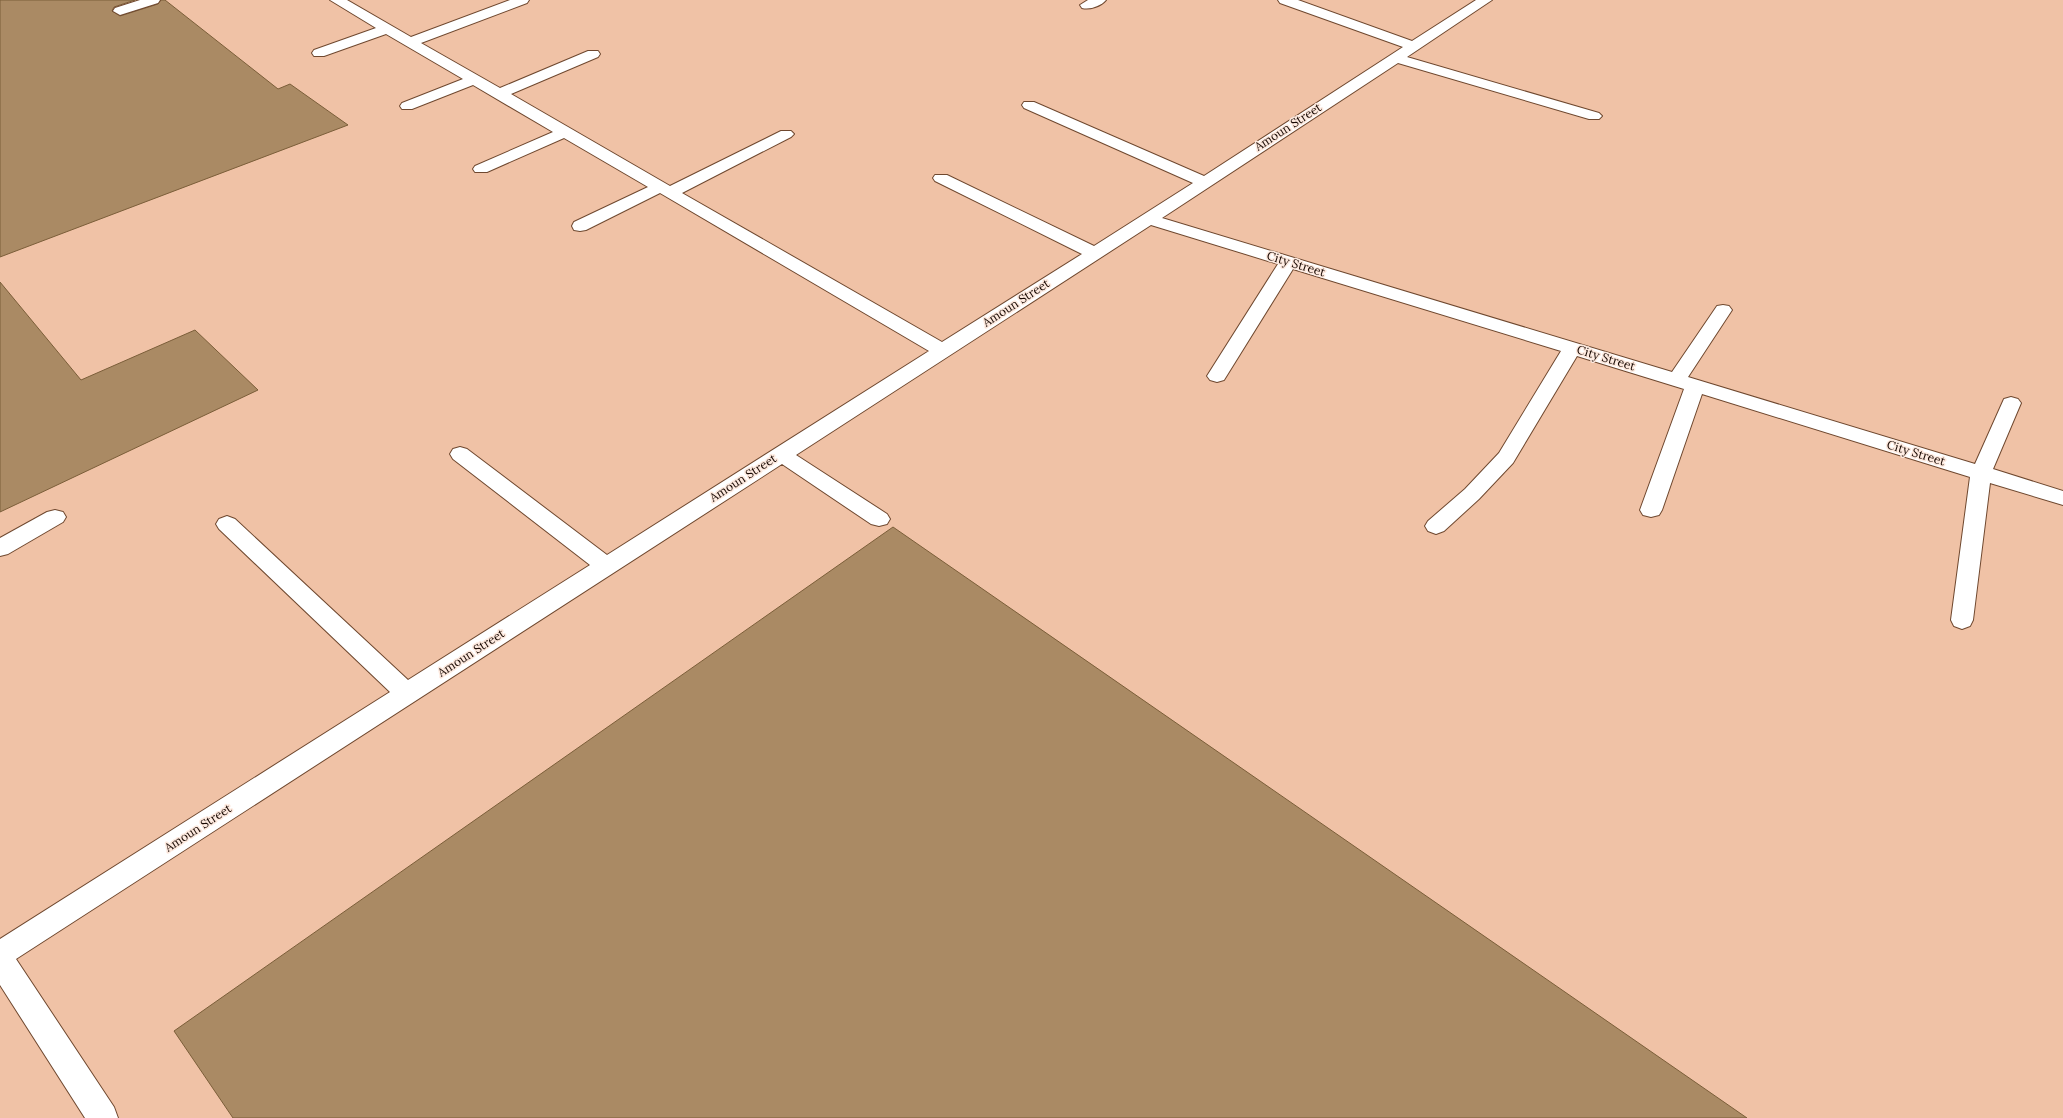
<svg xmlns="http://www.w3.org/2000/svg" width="2063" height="1118" viewBox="0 0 2063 1118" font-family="Lora,serif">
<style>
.building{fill:#aa8a64;stroke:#7b5e39}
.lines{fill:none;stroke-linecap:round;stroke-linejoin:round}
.minor-casing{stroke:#6f482f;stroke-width:2}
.minor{fill:#fff;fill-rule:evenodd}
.labels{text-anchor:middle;stroke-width:3;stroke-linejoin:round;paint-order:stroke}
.street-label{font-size:12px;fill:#170802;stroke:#fde9de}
</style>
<rect width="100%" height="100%" fill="#f0c2a6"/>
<g class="building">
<polygon points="0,0 135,0 114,7 112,11 120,16 158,4 161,0 165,0 278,89 290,84 348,125 0,257"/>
<polygon points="0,282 81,380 195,330 258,390 0,512"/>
<polygon points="893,527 1747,1118 233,1118 174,1031"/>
</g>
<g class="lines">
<g class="minor-casing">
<g id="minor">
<polygon points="140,0 160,0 158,3 120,15 113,11 115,8"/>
<polygon points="330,0 347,0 411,37 510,0 529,0 527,3 421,43 500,88 588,51 598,51 600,54 598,57 511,94 670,186 781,131 791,131 794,134 791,137 682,193 942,342 1082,254 935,181 933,178 935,175 947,175 1094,246 1193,183 1024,108 1022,105 1024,102 1034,102 1204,176 1403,47 1280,3 1278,0 1298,0 1412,41 1476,0 1492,0 1407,57 1599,113 1602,116 1599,119 1589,119 1398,63 1162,218 1672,372 1717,306 1723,305 1729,306 1732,310 1688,377 1975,464 2004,399 2011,397 2018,399 2021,403 1993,469 2063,491 2063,505 1990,483 1973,620 1970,626 1962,629 1954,626 1951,620 1970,477 1702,394 1662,510 1659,515 1651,517 1643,515 1640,510 1684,389 1577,356 1513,463 1479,499 1444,531 1436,534 1428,531 1425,526 1428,521 1465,489 1499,453 1561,351 1293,269 1224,380 1217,382 1210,380 1207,376 1278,264 1151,225 796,455 887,514 890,519 887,524 879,526 871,524 782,464 16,959 114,1107 118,1118 85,1118 0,985 0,939 390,692 219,529 216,524 219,519 227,516 235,519 408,680 590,565 453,459 450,454 453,449 460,447 467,449 607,555 929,351 660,193 586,230 580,231 574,230 572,226 574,222 648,187 564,138 487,172 475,172 473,169 475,166 553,132 473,85 412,109 402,109 400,106 402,103 463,79 386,34 324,56 314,56 312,53 314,50 376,28"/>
<path d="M1088,0H1106C1101,6 1090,10 1082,8L1080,5Z"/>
<polygon points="55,510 63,512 66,517 63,522 8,554 0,556 0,538 47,512"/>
</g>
</g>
<use href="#minor" class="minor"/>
</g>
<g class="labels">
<g class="street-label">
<text transform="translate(1288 127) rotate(-33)" y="4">Amoun Street</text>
<text transform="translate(1296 264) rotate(17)" y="4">City Street</text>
<text transform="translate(1016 303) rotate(-33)" y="4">Amoun Street</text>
<text transform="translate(1606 358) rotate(17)" y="4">City Street</text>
<text transform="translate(1916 453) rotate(17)" y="4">City Street</text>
<text transform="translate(743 478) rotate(-33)" y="4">Amoun Street</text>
<text transform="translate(471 653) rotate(-33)" y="4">Amoun Street</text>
<text transform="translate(198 828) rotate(-33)" y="4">Amoun Street</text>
</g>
</g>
</svg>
